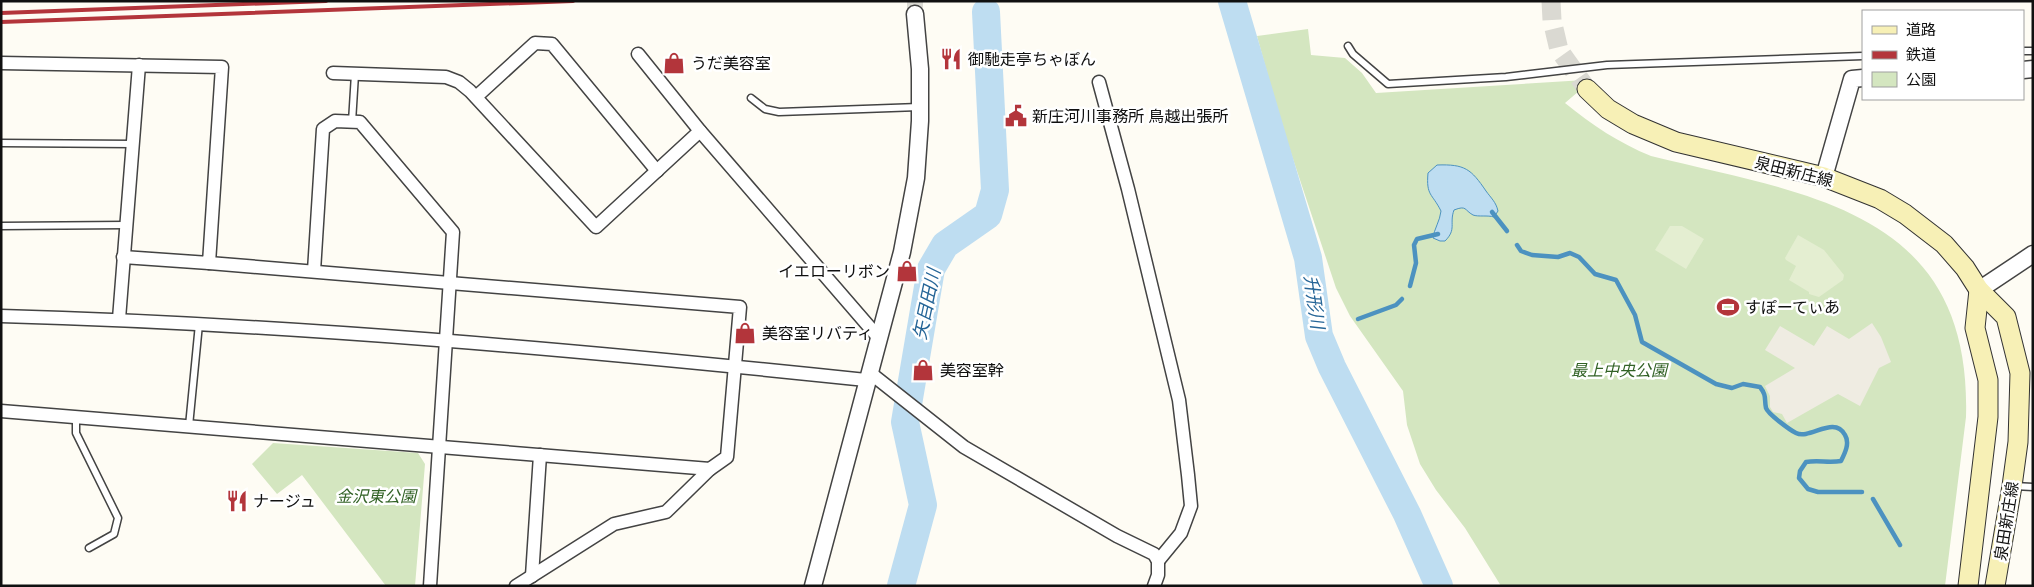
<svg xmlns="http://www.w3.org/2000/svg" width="2034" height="587" viewBox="0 0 2034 587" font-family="Lora,'Noto Sans JP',serif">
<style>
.green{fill:#d4e6c0}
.pitch{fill:#e4eed1}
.plaza{fill:#efece2}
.water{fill:#beddf1;stroke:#4c92c0}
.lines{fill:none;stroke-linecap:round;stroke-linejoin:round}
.stream{stroke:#4c92c0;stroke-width:4.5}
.river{stroke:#beddf1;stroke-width:28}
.tertiary-tunnel{stroke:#dad9d2;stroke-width:16;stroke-dasharray:16 8;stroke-linecap:butt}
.secondary-tunnel{stroke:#dad9d2;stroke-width:19;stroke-dasharray:19 9;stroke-linecap:butt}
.service-casing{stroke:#434343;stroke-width:9}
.minor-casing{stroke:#434343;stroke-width:15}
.tertiary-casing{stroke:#434343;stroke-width:19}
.secondary-casing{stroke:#323232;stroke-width:21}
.service{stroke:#fff;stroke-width:6}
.minor{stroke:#fff;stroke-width:12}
.tertiary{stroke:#fff;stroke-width:16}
.secondary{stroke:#f7f0b6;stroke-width:19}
.rail{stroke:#b3353b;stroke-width:4}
.labels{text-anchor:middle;stroke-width:5;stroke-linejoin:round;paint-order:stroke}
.poi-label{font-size:16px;fill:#101010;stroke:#fff;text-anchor:start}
.street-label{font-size:16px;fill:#101010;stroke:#fff}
.park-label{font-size:16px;font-style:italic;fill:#326226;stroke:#fff}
.water-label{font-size:18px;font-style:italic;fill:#256597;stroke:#fff}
</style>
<rect width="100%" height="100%" fill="#fefcf4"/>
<g class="green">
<path d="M1308,29L1311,55L1345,58L1362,73L1376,93L1585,80L1586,85L1565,103C1592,125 1619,143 1651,156C1810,195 1972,211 1966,417L1945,586H1501L1465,528L1436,490L1420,464L1407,425L1403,391L1350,316L1336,288L1280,120L1257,36Z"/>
<polygon points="273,443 418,453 425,464 415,586 386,586 302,475 277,494 252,464"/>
</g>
<g class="pitch">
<polygon points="1670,226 1682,226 1704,239 1686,269 1655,250"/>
<polygon points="1798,235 1824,250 1844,275 1843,280 1819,297 1809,294 1809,292 1789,280 1796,266 1786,260 1785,258"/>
</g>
<polygon class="plaza" points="1872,323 1881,337 1891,362 1879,368 1860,406 1838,394 1787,423 1782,414 1773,412 1770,407 1770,396 1765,386 1795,368 1765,350 1780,326 1814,346 1827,326 1849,339"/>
<path class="water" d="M1437,165C1465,164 1471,169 1486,191C1491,198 1496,202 1498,211L1494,217C1488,215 1478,217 1473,215C1464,210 1467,205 1454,210C1449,224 1457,229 1445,241H1440L1433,238C1434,229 1440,221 1441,211C1432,193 1426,196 1428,173Z"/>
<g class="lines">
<g class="stream">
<polyline points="1492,212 1507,231"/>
<path d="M1517,245L1521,251L1532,255L1558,257L1570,253L1579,257L1595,274L1616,280L1635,315L1642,342L1716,384L1732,388L1743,384L1760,387C1767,396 1764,398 1766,408C1768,414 1790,430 1796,433C1810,440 1834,415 1845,435C1850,443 1845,453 1841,461C1829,463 1818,460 1806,462L1800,471L1799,478L1808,489L1818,492H1862"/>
<polyline points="1410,286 1416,263 1414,245 1417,239 1438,234"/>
<polyline points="1358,319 1396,305 1402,299"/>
<polyline points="1873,499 1900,545"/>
</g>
<g class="river">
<polyline points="1232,1 1308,258 1319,336 1332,367 1407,514 1439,586"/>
<polyline points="901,586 923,505 905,422 931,269 945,245 988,215 995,190 986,12"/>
</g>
<polyline class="tertiary-tunnel" points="915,1 915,14"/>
<polyline class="secondary-tunnel" points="1551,1 1552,20 1559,50 1587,89"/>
<g class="service-casing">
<g id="service">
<polyline points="1348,46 1353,54 1388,84 1506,77 1607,65 1863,56"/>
<polyline points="2023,51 2033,51"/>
<polyline points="751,98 765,109 779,112 919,107"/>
<polyline points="352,122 355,74"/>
<polyline points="1,143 133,144"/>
<polyline points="1,226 126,225"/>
<polyline points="76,417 76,433 118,518 114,534 89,548"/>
<polyline points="189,426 199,324"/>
<polyline points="2014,486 2033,487"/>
</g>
</g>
<g class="minor-casing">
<g id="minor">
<polyline points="638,54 700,131 878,337"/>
<polyline points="1,63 222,67 209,263 123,257"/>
<polyline points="333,73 446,77 459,82 470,91 596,227 700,131"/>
<polyline points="1099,82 1128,189 1179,400 1188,475 1191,506 1181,533 1158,561"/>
<polyline points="476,97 535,43 552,44 657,171"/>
<polyline points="314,271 323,129 335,121 360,122 453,232 430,586"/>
<path d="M1,316C290,324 579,350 866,380"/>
<polyline points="119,319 139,65"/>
<polyline points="869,372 964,447 1117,536 1154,554 1158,561 1158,575 1154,586"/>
<polyline points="1,411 710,469 727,457 740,307 209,263"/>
<polyline points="532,576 540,455"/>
<polyline points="516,586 614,524 666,512 710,469"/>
</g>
</g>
<g class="tertiary-casing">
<g id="tertiary">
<polyline points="2023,70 2033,69"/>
<polyline points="1824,177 1852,79 1863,78"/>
<polyline points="1979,290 2033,254"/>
<polyline points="813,586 902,252 916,178 920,121 920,69 915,14"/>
</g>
</g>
<g class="secondary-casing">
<g id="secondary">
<polyline points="1587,89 1608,109 1633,124 1676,142 1824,177 1880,199 1905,214 1944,244 1965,268 1979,290 2006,317 2020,373 2018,442 2012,486 1995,586"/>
<polyline points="1968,586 1988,417 1988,380 1975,328 1979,290"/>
</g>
</g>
<use href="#service" class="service"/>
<use href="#minor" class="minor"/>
<use href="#tertiary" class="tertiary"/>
<use href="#secondary" class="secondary"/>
<g class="rail">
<polyline points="1,13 326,1"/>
<polyline points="1,22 573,1"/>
</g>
</g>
<defs>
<g id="restaurant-bare" transform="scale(1.725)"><path d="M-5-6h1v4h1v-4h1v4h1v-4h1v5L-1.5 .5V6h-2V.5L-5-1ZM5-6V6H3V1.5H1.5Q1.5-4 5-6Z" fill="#b3353b" stroke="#fff" stroke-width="2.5" paint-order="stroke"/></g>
<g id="shop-bare" transform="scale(1.725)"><path d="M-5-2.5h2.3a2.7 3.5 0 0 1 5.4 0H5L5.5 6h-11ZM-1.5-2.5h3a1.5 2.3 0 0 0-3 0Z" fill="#b3353b" stroke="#fff" stroke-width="2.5" paint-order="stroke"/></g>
<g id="civic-bare" transform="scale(1.725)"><path d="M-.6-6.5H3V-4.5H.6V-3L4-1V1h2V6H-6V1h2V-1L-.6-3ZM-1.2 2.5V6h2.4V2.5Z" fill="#b3353b" stroke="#fff" stroke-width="2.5" paint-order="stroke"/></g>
<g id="stadium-bare" transform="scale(1.725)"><path d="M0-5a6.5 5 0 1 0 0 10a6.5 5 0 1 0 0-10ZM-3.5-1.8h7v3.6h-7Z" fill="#b3353b" stroke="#fff" stroke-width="2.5" paint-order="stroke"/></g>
</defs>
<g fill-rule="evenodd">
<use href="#restaurant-bare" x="951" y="59"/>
<use href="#shop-bare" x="674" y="63"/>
<use href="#civic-bare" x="1016" y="116"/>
<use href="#shop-bare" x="907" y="271"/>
<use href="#stadium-bare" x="1728" y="307"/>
<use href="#shop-bare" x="745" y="333"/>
<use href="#shop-bare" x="923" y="370"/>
<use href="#restaurant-bare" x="237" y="501"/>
</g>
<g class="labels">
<g class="poi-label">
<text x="968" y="65">御馳走亭ちゃぽん</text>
<text x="691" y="69">うだ美容室</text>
<text x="1032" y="122">新庄河川事務所 鳥越出張所</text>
<text x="890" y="277" text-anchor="end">イエローリボン</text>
<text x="1745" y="313">すぽーてぃあ</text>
<text x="762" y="339">美容室リバティ</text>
<text x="940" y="376">美容室幹</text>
<text x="253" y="507">ナージュ</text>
</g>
<g class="street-label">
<text transform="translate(1794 171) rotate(14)" y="6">泉田新庄線</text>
<text transform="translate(2006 521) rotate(-81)" y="6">泉田新庄線</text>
</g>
<g class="park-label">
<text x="1619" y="376">最上中央公園</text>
<text x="376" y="502">金沢東公園</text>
</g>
<g class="water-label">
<text transform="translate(1314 302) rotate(82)" y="6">升形川</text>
<text transform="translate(927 304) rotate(-78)" y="6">矢目田川</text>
</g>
</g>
<rect width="2034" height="587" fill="none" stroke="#101010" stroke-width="5"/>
<rect x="1862" y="10" width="162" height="90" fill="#ffffff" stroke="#9f9f9f"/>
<rect x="1872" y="26" width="25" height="8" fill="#f7f0b6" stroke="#9f9f9f"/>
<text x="1906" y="35" font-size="15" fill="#101010">道路</text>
<rect x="1872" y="51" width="25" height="8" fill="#b3353b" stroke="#9f9f9f"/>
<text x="1906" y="60" font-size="15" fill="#101010">鉄道</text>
<rect x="1872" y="72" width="25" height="15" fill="#d4e6c0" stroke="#9f9f9f"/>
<text x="1906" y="85" font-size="15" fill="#101010">公園</text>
</svg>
